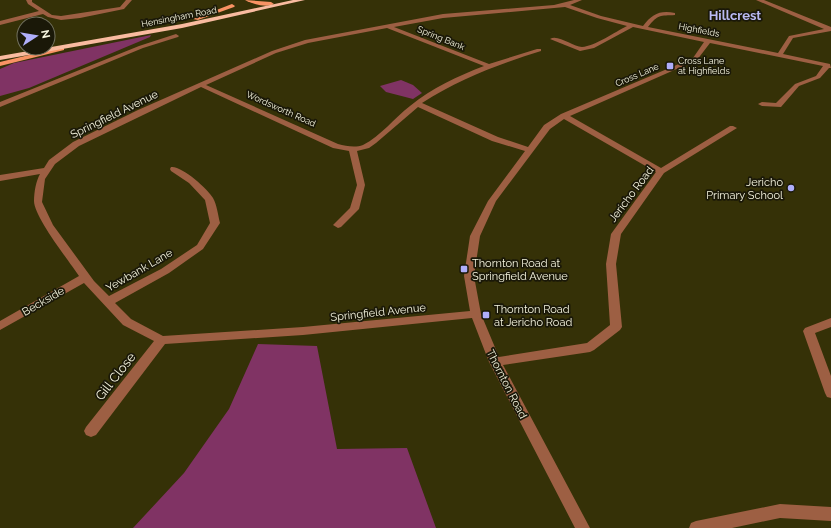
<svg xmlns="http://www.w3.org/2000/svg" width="831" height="528" viewBox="0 0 831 528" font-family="Raleway,sans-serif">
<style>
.green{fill:#803364}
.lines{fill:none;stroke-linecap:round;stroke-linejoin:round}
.minor{fill:#9d5f43;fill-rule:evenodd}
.major{fill:#f99364;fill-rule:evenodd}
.highway{fill:#f9bba0;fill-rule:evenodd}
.poi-dot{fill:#afaefa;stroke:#1a1808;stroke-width:1.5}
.labels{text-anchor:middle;stroke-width:3.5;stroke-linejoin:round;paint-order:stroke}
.far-street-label{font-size:9px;fill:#f7f6e0;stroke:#1a1808}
.far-poi-label{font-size:9px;fill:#f7f6e0;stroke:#1a1808;text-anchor:start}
.street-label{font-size:11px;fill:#f7f6e0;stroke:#1a1808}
.poi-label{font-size:11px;fill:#f7f6e0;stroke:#1a1808;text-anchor:start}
.far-district-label{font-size:13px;font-weight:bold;fill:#babaf3;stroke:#1a1808}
.near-street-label{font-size:13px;fill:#f7f6e0;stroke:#1a1808}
</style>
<rect width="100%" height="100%" fill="#353107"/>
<g class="green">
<polygon points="151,35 150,37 29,88 0,96 0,69 14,63"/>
<polygon points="401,80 413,85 422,93 413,99 386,92 380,86"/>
<polygon points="258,344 317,346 337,449 407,448 436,528 133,528 184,473 229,409"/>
</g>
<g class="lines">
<g class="minor">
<polygon points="26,0 32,0 32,2 52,15 61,16 120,7 126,0 132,0 124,9 80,18 61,20 48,17 43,14 0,25 0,21 39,11 28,4"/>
<path d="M574,0H582L570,5L601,16L643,26C652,14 660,10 675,13V15C660,16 658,14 648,27L778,53L789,36L824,29L756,0H764L831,27V31L793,38L783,54L830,64L831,68H829L820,78L799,86L781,107L762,106L758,104L762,102L776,103L795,84L816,76L823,66L710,43L697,60L570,116L661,168L730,126H733L737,128L664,173L621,234L616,264L622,327L620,330L594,350L590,352L503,365L590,528H575L489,362L472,318L303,335L165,344L96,435L91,437L86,435L84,431L86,427L154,341L123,325L84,283L0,330V321L79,276C69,261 34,217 34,201C34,192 36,181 40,174L0,181V175L44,168L49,160L73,142L138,110L272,51L305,40L443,14L554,5ZM565,7L597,18L627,26C615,32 595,46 582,47C573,47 558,34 550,39L580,51L594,48L633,27L704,42L693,58L561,114L544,125L528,147L498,137L422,103C459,79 499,64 541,51V49H537L489,64L394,27L443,18ZM387,28L484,66C458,76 432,88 410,106C394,118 381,136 363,145C355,148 346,146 338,144L206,85L276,53L308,43ZM201,87L333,148L349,151L357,185L350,208L333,225L338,228L341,227L359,209L365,185L357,151L369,148L376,143L418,107L492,141L525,151L488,201L470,236L464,276L470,311L303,327L163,336L131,319L115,303L169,273L203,249L220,223C218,215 217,205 213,198C208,189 181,165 171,167L170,169L171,171L189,183L205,200L210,223L197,245L161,269L109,296L94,281L53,225L42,202L45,179L55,164L79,146ZM564,119L656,172L611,234L606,264L610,325L587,343L499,357L481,314L474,276L480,236L496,201L550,129Z"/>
<polygon points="176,34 179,36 178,37 143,48 0,107 0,102 139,46"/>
<polygon points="831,318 831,327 815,333 831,376 831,398 827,397 825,393 803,331 805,328"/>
<polygon points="780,504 831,507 831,521 780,518 732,528 689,528 691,523 696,521"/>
</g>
<g class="major">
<path d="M245,0L271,2L274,4C267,8 252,4 245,0Z"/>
<polygon points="232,4 235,6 234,7 198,20 193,19"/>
<polygon points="62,47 64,48 64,50 0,66 0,62"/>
</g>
<polygon class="highway" points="293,0 305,0 182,28 0,60 0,56 182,24"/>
</g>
<g class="poi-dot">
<rect x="666" y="62" width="8" height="8" rx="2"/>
<circle cx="791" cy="188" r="4"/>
<rect x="460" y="265" width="8" height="8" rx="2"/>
<rect x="482" y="311" width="8" height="8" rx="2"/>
</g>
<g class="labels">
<g class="far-street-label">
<text transform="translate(179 17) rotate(-11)" y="3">Hensingham Road</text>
<text transform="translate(699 30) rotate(11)" y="3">Highfields</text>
<text transform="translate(441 38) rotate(22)" y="3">Spring Bank</text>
<text transform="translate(637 75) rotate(-23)" y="3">Cross Lane</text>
<text transform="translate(281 109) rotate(24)" y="3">Wordsworth Road</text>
</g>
<g class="far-poi-label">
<text x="678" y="64">Cross Lane<tspan x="678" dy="10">at Highfields</tspan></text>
</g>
<g class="street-label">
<text transform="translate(114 114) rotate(-26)" y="4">Springfield Avenue</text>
<text transform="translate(631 194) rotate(-53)" y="4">Jericho Road</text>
<text transform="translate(139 270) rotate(-30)" y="4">Yewbank Lane</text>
<text transform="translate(43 301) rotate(-30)" y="4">Beckside</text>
<text transform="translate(378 312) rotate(-6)" y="4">Springfield Avenue</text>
<text transform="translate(507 384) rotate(63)" y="4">Thornton Road</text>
</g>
<g class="poi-label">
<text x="783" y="186" text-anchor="end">Jericho<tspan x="783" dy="13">Primary School</tspan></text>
<text x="472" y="267">Thornton Road at<tspan x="472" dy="13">Springfield Avenue</tspan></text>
<text x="494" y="313">Thornton Road<tspan x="494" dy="13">at Jericho Road</tspan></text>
</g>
<g class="far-district-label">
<text x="735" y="20">Hillcrest</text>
</g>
<g class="near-street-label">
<text transform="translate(115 376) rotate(-52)" y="5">Gill Close</text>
</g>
</g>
<g transform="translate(36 36) rotate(78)"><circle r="19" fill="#1a1808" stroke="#72715e"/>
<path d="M0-3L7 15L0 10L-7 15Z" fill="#afaefa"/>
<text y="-6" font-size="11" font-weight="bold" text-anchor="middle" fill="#f7f6e0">N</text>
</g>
</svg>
